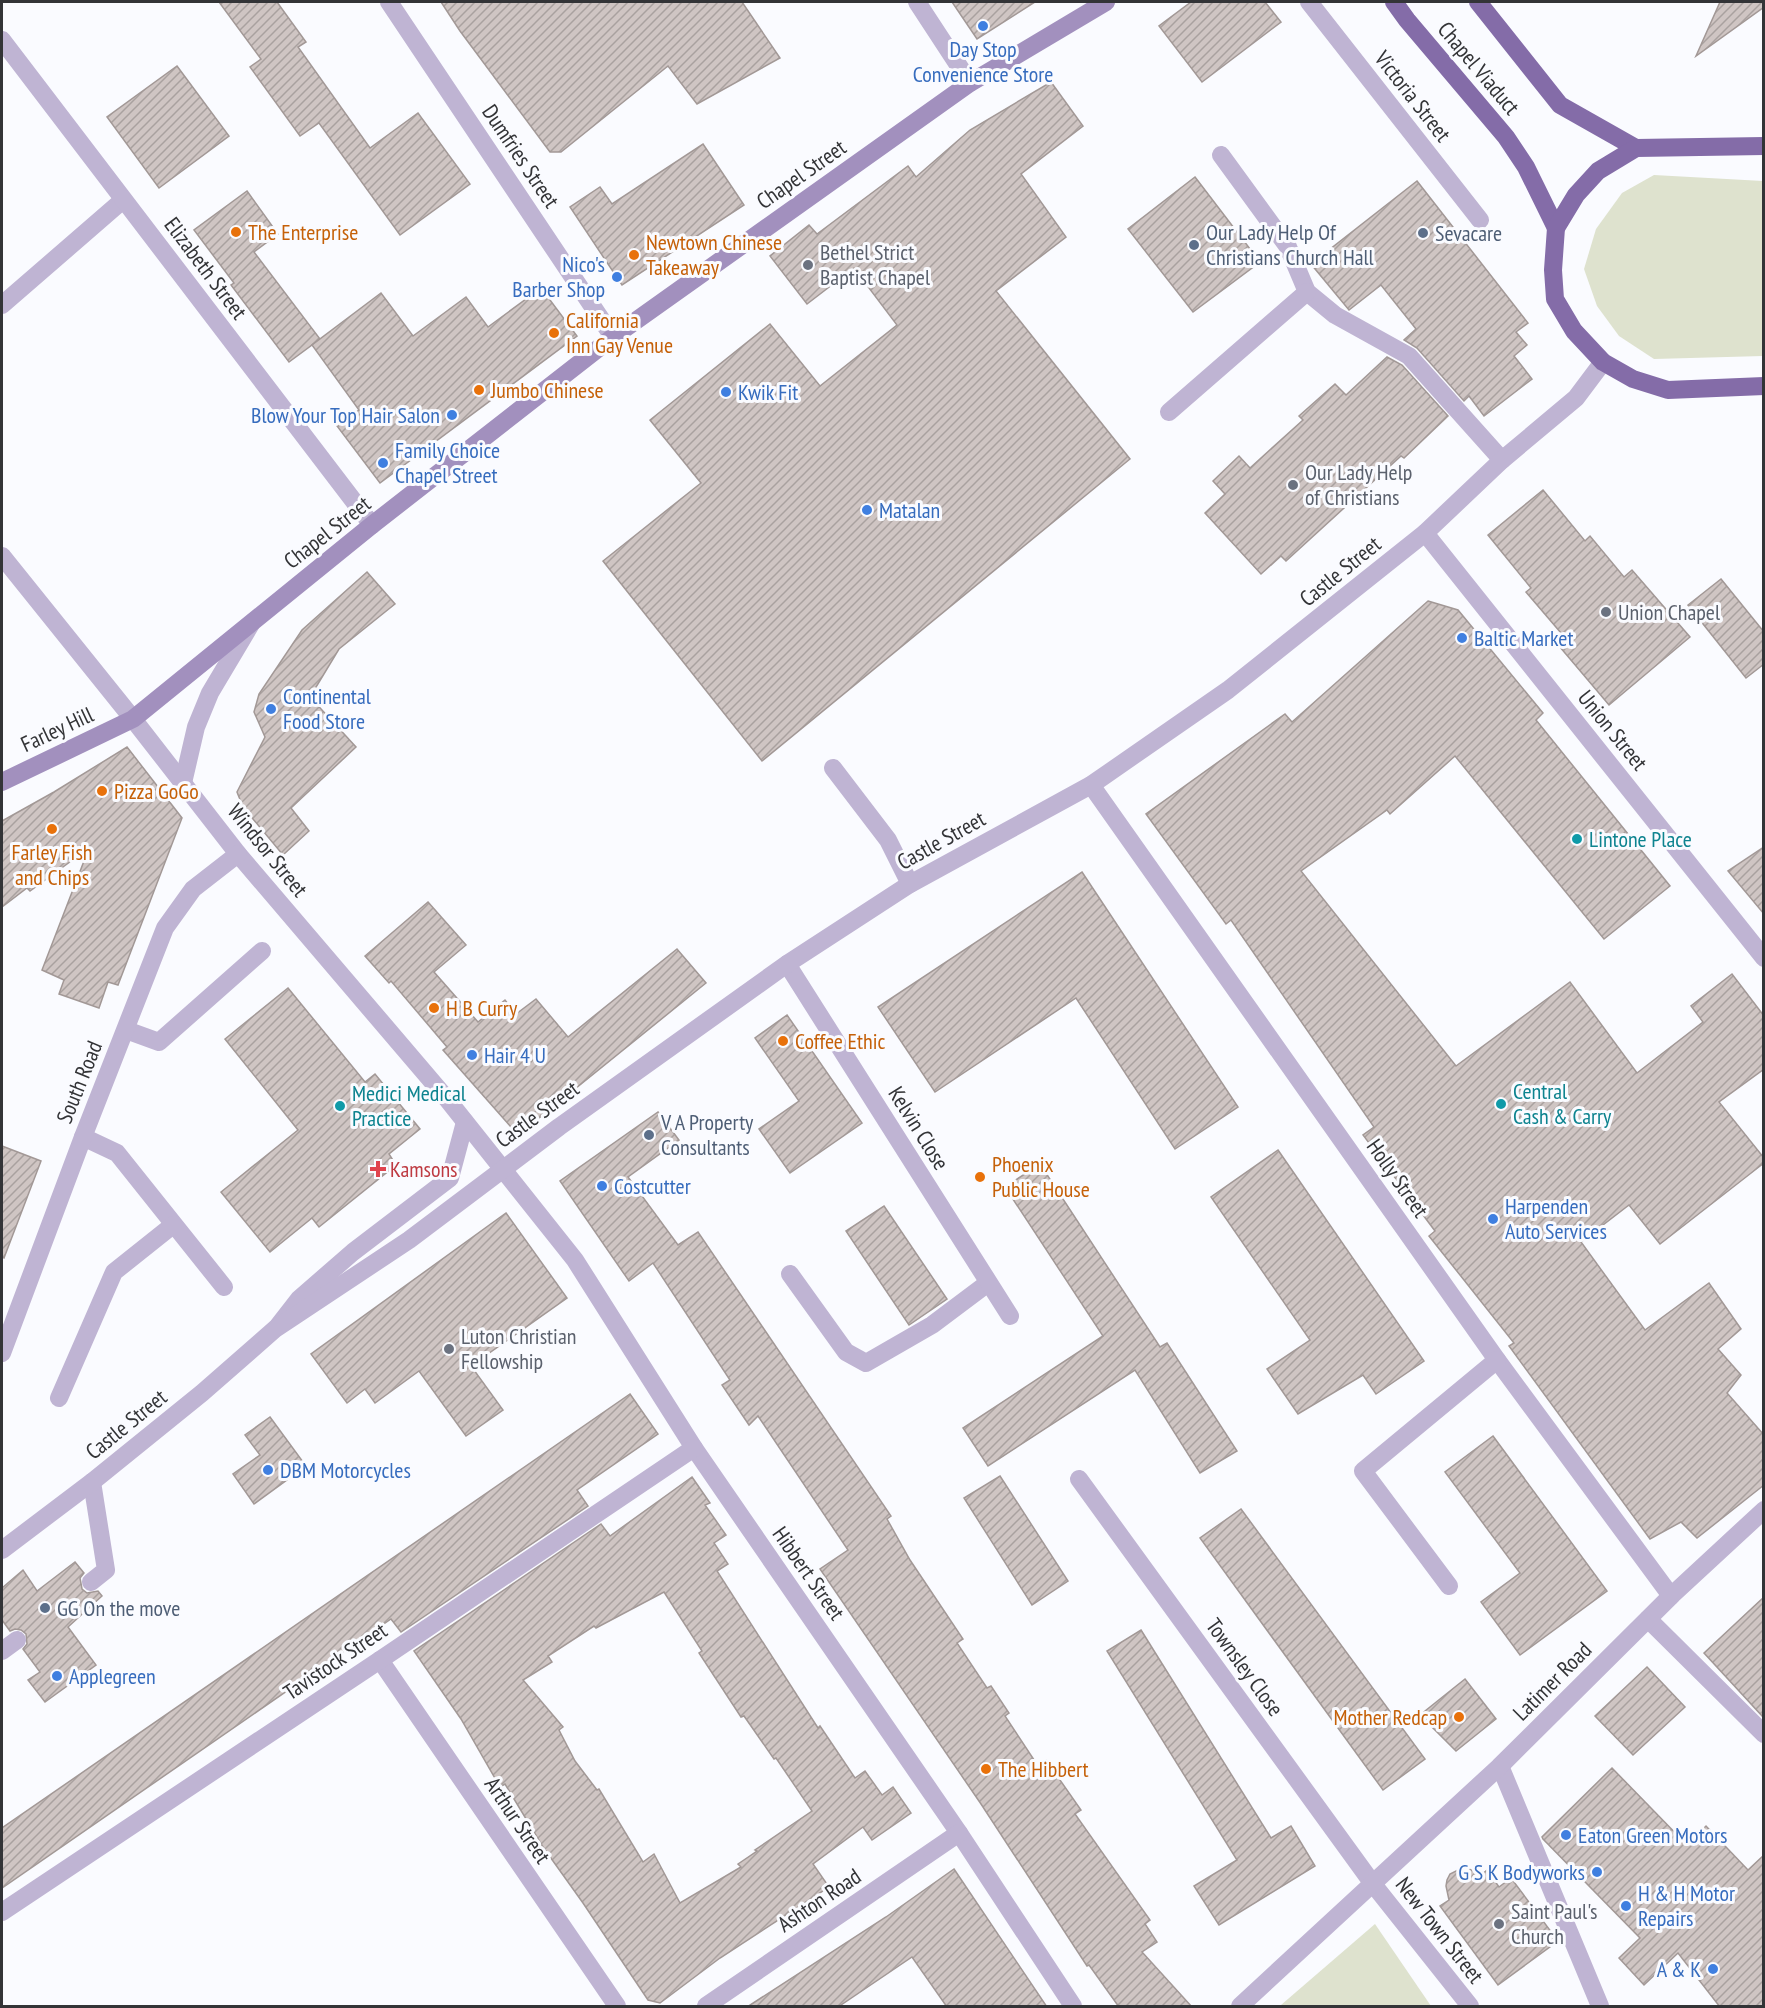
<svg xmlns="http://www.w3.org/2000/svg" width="1765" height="2008" viewBox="0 0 1765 2008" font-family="'PT Sans Narrow',sans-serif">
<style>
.grass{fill:#dee2ce}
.building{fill:url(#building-hatch);stroke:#a29896;stroke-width:1.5;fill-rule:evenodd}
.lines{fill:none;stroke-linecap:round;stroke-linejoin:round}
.service{stroke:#bfb4d3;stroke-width:18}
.minor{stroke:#bfb4d3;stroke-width:18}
.tertiary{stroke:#bfb4d3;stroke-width:18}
.secondary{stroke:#a290be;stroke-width:18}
.trunk{stroke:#846ca8;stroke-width:18}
.shop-dot{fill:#3f7fe0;stroke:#fafbff;stroke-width:2}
.food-dot{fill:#e8710a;stroke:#fafbff;stroke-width:2}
.service-dot{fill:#5c6f8a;stroke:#fafbff;stroke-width:2}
.worship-dot{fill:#6b7280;stroke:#fafbff;stroke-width:2}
.culture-dot{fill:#0f9aa8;stroke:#fafbff;stroke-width:2}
.health-dot{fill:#e0444e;stroke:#fafbff;stroke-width:2}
.labels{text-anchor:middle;stroke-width:6;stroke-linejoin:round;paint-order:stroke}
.shop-label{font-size:22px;fill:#366cbe;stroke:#fafbff;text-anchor:start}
.street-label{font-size:22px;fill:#333437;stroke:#fafbff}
.food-label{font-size:22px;fill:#c56008;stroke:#fafbff;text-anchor:start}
.service-label{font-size:22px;fill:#4e5e75;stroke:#fafbff;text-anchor:start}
.worship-label{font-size:22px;fill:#5b616d;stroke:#fafbff;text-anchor:start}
.culture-label{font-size:22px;fill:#0d838f;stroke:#fafbff;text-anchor:start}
.health-label{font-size:22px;fill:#be3a42;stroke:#fafbff;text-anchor:start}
</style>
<defs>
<pattern id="building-hatch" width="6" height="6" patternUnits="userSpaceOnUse" patternTransform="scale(1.5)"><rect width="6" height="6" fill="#cfc5c3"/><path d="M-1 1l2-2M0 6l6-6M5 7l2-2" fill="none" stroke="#a9a19f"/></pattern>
</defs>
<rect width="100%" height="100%" fill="#fafbff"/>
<g class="grass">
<polygon points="1654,175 1763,181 1763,356 1654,359 1619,336 1597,306 1584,269 1596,229 1622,193"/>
<polygon points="1375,1924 1431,2006 1282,2006 1281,2005"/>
</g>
<g class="building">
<polygon points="219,2 277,2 306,42 298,47 370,148 418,113 470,184 400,235 319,123 300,136 250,67 261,59"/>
<polygon points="441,2 742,2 780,58 697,104 668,66 561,152 550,152 460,31"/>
<polygon points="952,2 1035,2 977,39"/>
<polygon points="1191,2 1265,2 1281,22 1202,82 1159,26"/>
<polygon points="1720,2 1764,2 1764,7 1696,56"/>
<polygon points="177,66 229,136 159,188 107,117"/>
<polygon points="1051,82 1083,126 1021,174 1066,237 996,291 1130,459 762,761 603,561 701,483 650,420 770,324 820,386 897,325 854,268 807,304 770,256 809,225 817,234 908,166 916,177 970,130"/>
<polygon points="703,144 744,205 622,285 570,207 600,187 612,204"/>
<polygon points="1195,177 1260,262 1193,312 1128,229"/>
<polygon points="1417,181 1528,323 1516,332 1527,345 1514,356 1532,379 1484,416 1469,396 1464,401 1417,348 1404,340 1416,329 1381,285 1349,310 1311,264"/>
<polygon points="247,191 278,234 254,252 320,339 289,362 231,285 234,283 194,230"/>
<polygon points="541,288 577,336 380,483 337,426 359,410 312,345 381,293 413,336 466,297 488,327"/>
<polygon points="1387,357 1402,365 1448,416 1404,458 1401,456 1286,561 1281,556 1261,574 1205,513 1225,494 1213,481 1239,456 1250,468 1303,420 1299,416 1335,384 1346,395"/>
<polygon points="1543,490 1585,541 1590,536 1624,577 1632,570 1690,637 1609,705 1554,640 1561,633 1526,592 1531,588 1488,535"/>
<polygon points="367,572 395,604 339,649 310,697 356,747 291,808 309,831 283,855 243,807 237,792 265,737 254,712 259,694 302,630"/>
<polygon points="1721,579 1764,632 1764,664 1746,678 1688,605"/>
<polygon points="1428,601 1458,610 1543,713 1536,720 1670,886 1604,939 1455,756 1390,814 1387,810 1301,871 1456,1066 1570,982 1637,1073 1703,1022 1691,1006 1732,974 1764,1016 1764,1069 1719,1102 1764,1158 1764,1163 1660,1244 1629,1205 1581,1242 1645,1330 1709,1283 1741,1329 1718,1349 1741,1375 1727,1393 1764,1435 1764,1485 1697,1538 1681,1522 1650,1539 1509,1346 1514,1343 1429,1236 1435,1231 1363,1135 1374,1127 1231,920 1226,924 1146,814 1285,714 1292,722"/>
<polygon points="127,747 182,818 118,985 108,982 99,1008 59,994 64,980 42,970 89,848 30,891 27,888 2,907 2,821 54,792"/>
<polygon points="1764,847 1764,914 1728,871"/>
<polygon points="1082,872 1238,1107 1175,1149 1076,998 935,1092 878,1007"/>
<polygon points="428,902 466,945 434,972 478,1022 505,1000 516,1014 536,999 568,1037 677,949 706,983 518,1135 443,1050 447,1047 391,981 389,983 365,956"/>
<polygon points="288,988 365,1082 375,1074 420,1129 389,1154 396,1165 319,1227 312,1218 270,1252 221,1192 298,1130 225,1039"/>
<polygon points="787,1015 862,1123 790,1173 759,1129 799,1101 755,1038"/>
<polygon points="658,1112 679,1140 628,1177 678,1245 698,1232 891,1516 887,1519 910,1560 963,1639 957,1643 987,1688 991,1686 1009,1713 1005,1716 1038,1766 1046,1760 1081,1810 1075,1814 1150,1920 1145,1924 1157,1942 1142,1952 1192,2007 1119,2007 1089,1965 1087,1966 981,1804 820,1569 848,1550 758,1416 749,1425 722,1385 730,1380 653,1263 629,1281 560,1181"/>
<polygon points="2,1146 41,1161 4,1258 2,1257"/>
<polygon points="1278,1150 1424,1361 1376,1394 1363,1375 1298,1414 1267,1369 1310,1340 1211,1197"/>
<polygon points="1040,1164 1160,1347 1167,1343 1237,1451 1200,1473 1135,1370 988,1466 963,1428 1103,1336 1005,1187"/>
<polygon points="884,1206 947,1299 909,1325 846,1231"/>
<polygon points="506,1213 567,1298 471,1366 503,1410 466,1436 419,1371 375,1403 365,1389 347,1403 311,1354"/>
<polygon points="630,1394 658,1434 577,1490 588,1506 401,1632 391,1619 2,1888 2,1828"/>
<polygon points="270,1417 306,1466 254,1504 233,1474 260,1455 245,1435"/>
<polygon points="1493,1436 1607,1591 1520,1655 1481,1602 1520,1573 1445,1472"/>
<polygon points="1000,1476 1068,1581 1032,1605 964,1498"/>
<path d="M692,1477L710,1503L705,1505L726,1535L714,1543L728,1564L717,1571L818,1728L820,1726L855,1778L865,1771L882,1795L893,1787L911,1813L872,1840L863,1827L813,1864L829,1887L720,1958L660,2003L648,2000L583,1903L543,1847L505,1784L500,1787L461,1719L414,1651L601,1524L610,1536ZM664,1592L702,1651L699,1653L741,1717L744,1716L774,1759L776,1758L812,1811L755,1850L757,1851L738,1864L741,1867L680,1903L654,1854L643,1862L599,1789L597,1790L575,1761L559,1730L563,1727L523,1680L552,1662L548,1656L594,1626L596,1628Z"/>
<polygon points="1241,1509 1425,1759 1383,1790 1200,1538"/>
<polygon points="75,1562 84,1573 80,1578 82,1589 87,1593 98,1591 102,1596 68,1627 96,1665 45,1702 28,1680 40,1672 23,1649 27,1644 26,1634 21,1630 15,1629 10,1631 2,1620 2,1588 23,1570 37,1591"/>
<polygon points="1764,1597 1764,1718 1704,1653"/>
<polygon points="1141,1630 1271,1838 1291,1826 1315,1866 1219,1925 1194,1886 1237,1860 1107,1651"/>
<polygon points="1647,1667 1685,1707 1633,1755 1595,1716"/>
<polygon points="1465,1679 1496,1719 1456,1751 1420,1715"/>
<polygon points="1612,1768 1687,1845 1706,1826 1748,1870 1764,1855 1764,2007 1720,2007 1678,1953 1644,1985 1619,1958 1640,1938 1543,1839 1542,1837"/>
<polygon points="1462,1868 1469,1869 1481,1875 1487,1870 1499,1887 1511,1878 1558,1941 1498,1985 1440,1906 1449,1900 1446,1886 1447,1880 1450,1874"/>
<polygon points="954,1869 1047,2007 947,2007 912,1957 838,2007 747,2007 886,1917"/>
</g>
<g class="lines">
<g class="service">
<polyline points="1221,155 1288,247 1307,292 1335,315 1409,356 1502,460"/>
<polyline points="2,305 123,200"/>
<polyline points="1169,412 1307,292"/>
<polyline points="833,768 888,840 910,884"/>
<polyline points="126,1030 159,1042 262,951"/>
<polyline points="83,1137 117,1153 224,1287"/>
<polyline points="790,1274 846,1352 866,1363 932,1325 988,1283"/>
<polyline points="59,1398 114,1272 173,1225"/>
<polyline points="91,1582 106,1570 92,1482"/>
<polyline points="1648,1619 1764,1734"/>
<polyline points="2,1651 17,1640"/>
</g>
<g class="minor">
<polyline points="389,2 613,337"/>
<polyline points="917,2 970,83"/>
<polyline points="1309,2 1480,220"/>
<polyline points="2,40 372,525"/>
<polyline points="1425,533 1764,958"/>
<polyline points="2,556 133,719 238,854 447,1099 575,1260 694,1448 959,1833 1073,2006"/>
<polyline points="183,783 196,727 210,693 251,624"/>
<polyline points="1091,785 1497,1360 1671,1596"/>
<polyline points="787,964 1010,1316"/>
<polyline points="278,1326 299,1299 353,1252 450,1178 465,1122"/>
<polyline points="2,1353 83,1137 165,928 193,889 238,854"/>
<polyline points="1079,1479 1373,1884 1470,2006"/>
<polyline points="1449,1586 1363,1471 1497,1360"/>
<polyline points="380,1660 617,2006"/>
<polyline points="1500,1766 1600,2006"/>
<polyline points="2,1912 380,1660 694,1448"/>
<polyline points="706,2006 959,1833"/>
<polyline points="1240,2006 1500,1766 1671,1596 1764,1510"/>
</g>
<polyline class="tertiary" points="2,1550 92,1482 202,1393 275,1329 409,1240 559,1127 787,964 910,884 1091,785 1228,690 1425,533 1502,460 1576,398 1603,362"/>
<polyline class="secondary" points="2,782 133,719 372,525 613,337 970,83 1106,2"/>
<g class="trunk">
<polyline points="1394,2 1407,20 1506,137 1526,167 1556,228"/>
<polyline points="1478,2 1560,105 1636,148"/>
<polyline points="1764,146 1636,148 1598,171 1576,195 1556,228 1553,270 1555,299 1574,331 1603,362 1633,379 1668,390 1764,386"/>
</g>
</g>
<g class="shop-dot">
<circle cx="983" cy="26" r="6"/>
<circle cx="617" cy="277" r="6"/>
<circle cx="726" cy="392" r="6"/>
<circle cx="452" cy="415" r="6"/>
<circle cx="383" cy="463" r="6"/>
<circle cx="867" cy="510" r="6"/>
<circle cx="1462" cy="638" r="6"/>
<circle cx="271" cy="709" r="6"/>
<circle cx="472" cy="1055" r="6"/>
<circle cx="602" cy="1186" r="6"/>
<circle cx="1493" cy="1219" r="6"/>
<circle cx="268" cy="1470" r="6"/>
<circle cx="57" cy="1676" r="6"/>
<circle cx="1566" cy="1835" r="6"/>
<circle cx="1597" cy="1872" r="6"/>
<circle cx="1626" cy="1906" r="6"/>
<circle cx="1713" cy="1969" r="6"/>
</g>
<g class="food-dot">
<circle cx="236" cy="232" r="6"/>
<circle cx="634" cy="255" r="6"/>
<circle cx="554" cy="333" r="6"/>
<circle cx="479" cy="390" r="6"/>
<circle cx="102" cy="791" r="6"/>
<circle cx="52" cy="829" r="6"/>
<circle cx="434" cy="1008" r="6"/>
<circle cx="783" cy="1041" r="6"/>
<circle cx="980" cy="1177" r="6"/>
<circle cx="1459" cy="1717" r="6"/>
<circle cx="986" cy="1769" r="6"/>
</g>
<g class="service-dot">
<circle cx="1423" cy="233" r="6"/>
<circle cx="1194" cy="245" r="6"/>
<circle cx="649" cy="1135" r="6"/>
<circle cx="45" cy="1608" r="6"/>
</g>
<g class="worship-dot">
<circle cx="808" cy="265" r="6"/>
<circle cx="1293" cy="485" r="6"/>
<circle cx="1606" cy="612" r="6"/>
<circle cx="449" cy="1349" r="6"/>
<circle cx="1499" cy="1924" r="6"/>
</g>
<g class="culture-dot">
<circle cx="1577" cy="839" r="6"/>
<circle cx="1501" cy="1104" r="6"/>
<circle cx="340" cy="1106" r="6"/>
</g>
<path class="health-dot" d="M375 1160h6v6h6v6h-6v6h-6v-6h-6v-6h6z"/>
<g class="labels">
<g class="shop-label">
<text x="983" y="57" text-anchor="middle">Day Stop<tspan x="983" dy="25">Convenience Store</tspan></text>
<text x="605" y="272" text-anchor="end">Nico's<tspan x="605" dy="25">Barber Shop</tspan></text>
<text x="738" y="400">Kwik Fit</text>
<text x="440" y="423" text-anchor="end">Blow Your Top Hair Salon</text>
<text x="395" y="458">Family Choice<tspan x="395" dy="25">Chapel Street</tspan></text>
<text x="879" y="518">Matalan</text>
<text x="1474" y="646">Baltic Market</text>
<text x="283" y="704">Continental<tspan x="283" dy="25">Food Store</tspan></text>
<text x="484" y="1063">Hair 4 U</text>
<text x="614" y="1194">Costcutter</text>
<text x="1505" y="1214">Harpenden<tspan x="1505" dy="25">Auto Services</tspan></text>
<text x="280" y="1478">DBM Motorcycles</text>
<text x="69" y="1684">Applegreen</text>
<text x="1578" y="1843">Eaton Green Motors</text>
<text x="1585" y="1880" text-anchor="end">G S K Bodyworks</text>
<text x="1638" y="1901">H &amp; H Motor<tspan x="1638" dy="25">Repairs</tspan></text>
<text x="1701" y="1977" text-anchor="end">A &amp; K</text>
</g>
<g class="street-label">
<text transform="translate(1479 68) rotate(50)" y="8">Chapel Viaduct</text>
<text transform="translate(1413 96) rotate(52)" y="8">Victoria Street</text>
<text transform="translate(521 156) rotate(56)" y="8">Dumfries Street</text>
<text transform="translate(801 174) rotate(-35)" y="8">Chapel Street</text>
<text transform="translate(206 268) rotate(53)" y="8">Elizabeth Street</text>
<text transform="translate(327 532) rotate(-38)" y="8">Chapel Street</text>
<text transform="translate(1340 571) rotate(-39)" y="8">Castle Street</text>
<text transform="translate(57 729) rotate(-25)" y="8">Farley Hill</text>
<text transform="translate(1613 730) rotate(51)" y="8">Union Street</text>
<text transform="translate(941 840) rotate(-29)" y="8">Castle Street</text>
<text transform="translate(268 850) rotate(51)" y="8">Windsor Street</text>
<text transform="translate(79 1082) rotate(-68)" y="8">South Road</text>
<text transform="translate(537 1114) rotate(-36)" y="8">Castle Street</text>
<text transform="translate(919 1128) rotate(58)" y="8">Kelvin Close</text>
<text transform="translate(1398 1178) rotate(55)" y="8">Holly Street</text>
<text transform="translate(126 1424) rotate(-39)" y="8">Castle Street</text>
<text transform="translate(809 1573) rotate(55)" y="8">Hibbert Street</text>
<text transform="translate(335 1661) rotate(-34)" y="8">Tavistock Street</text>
<text transform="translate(1245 1667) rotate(54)" y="8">Townsley Close</text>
<text transform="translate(1552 1681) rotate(-45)" y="8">Latimer Road</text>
<text transform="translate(518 1820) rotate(56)" y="8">Arthur Street</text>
<text transform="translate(819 1900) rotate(-34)" y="8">Ashton Road</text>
<text transform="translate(1440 1930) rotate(52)" y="8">New Town Street</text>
</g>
<g class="food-label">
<text x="248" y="240">The Enterprise</text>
<text x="646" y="250">Newtown Chinese<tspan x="646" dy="25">Takeaway</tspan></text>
<text x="566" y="328">California<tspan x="566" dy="25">Inn Gay Venue</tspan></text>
<text x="491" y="398">Jumbo Chinese</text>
<text x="114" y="799">Pizza GoGo</text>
<text x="52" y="860" text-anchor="middle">Farley Fish<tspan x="52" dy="25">and Chips</tspan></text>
<text x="446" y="1016">H B Curry</text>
<text x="795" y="1049">Coffee Ethic</text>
<text x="992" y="1172">Phoenix<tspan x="992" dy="25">Public House</tspan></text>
<text x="1447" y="1725" text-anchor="end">Mother Redcap</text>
<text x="998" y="1777">The Hibbert</text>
</g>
<g class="service-label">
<text x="1206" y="240">Our Lady Help Of<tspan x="1206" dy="25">Christians Church Hall</tspan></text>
<text x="1435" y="241">Sevacare</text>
<text x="661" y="1130">V A Property<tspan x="661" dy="25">Consultants</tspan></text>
<text x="57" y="1616">GG On the move</text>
</g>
<g class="worship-label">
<text x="820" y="260">Bethel Strict<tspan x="820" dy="25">Baptist Chapel</tspan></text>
<text x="1305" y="480">Our Lady Help<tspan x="1305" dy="25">of Christians</tspan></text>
<text x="1618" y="620">Union Chapel</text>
<text x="461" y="1344">Luton Christian<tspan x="461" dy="25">Fellowship</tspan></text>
<text x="1511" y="1919">Saint Paul's<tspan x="1511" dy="25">Church</tspan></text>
</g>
<g class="culture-label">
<text x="1589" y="847">Lintone Place</text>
<text x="1513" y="1099">Central<tspan x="1513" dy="25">Cash &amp; Carry</tspan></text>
<text x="352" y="1101">Medici Medical<tspan x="352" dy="25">Practice</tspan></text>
</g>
<g class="health-label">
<text x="390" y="1177">Kamsons</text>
</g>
</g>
<rect width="1765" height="2008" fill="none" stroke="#333437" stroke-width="6"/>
</svg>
